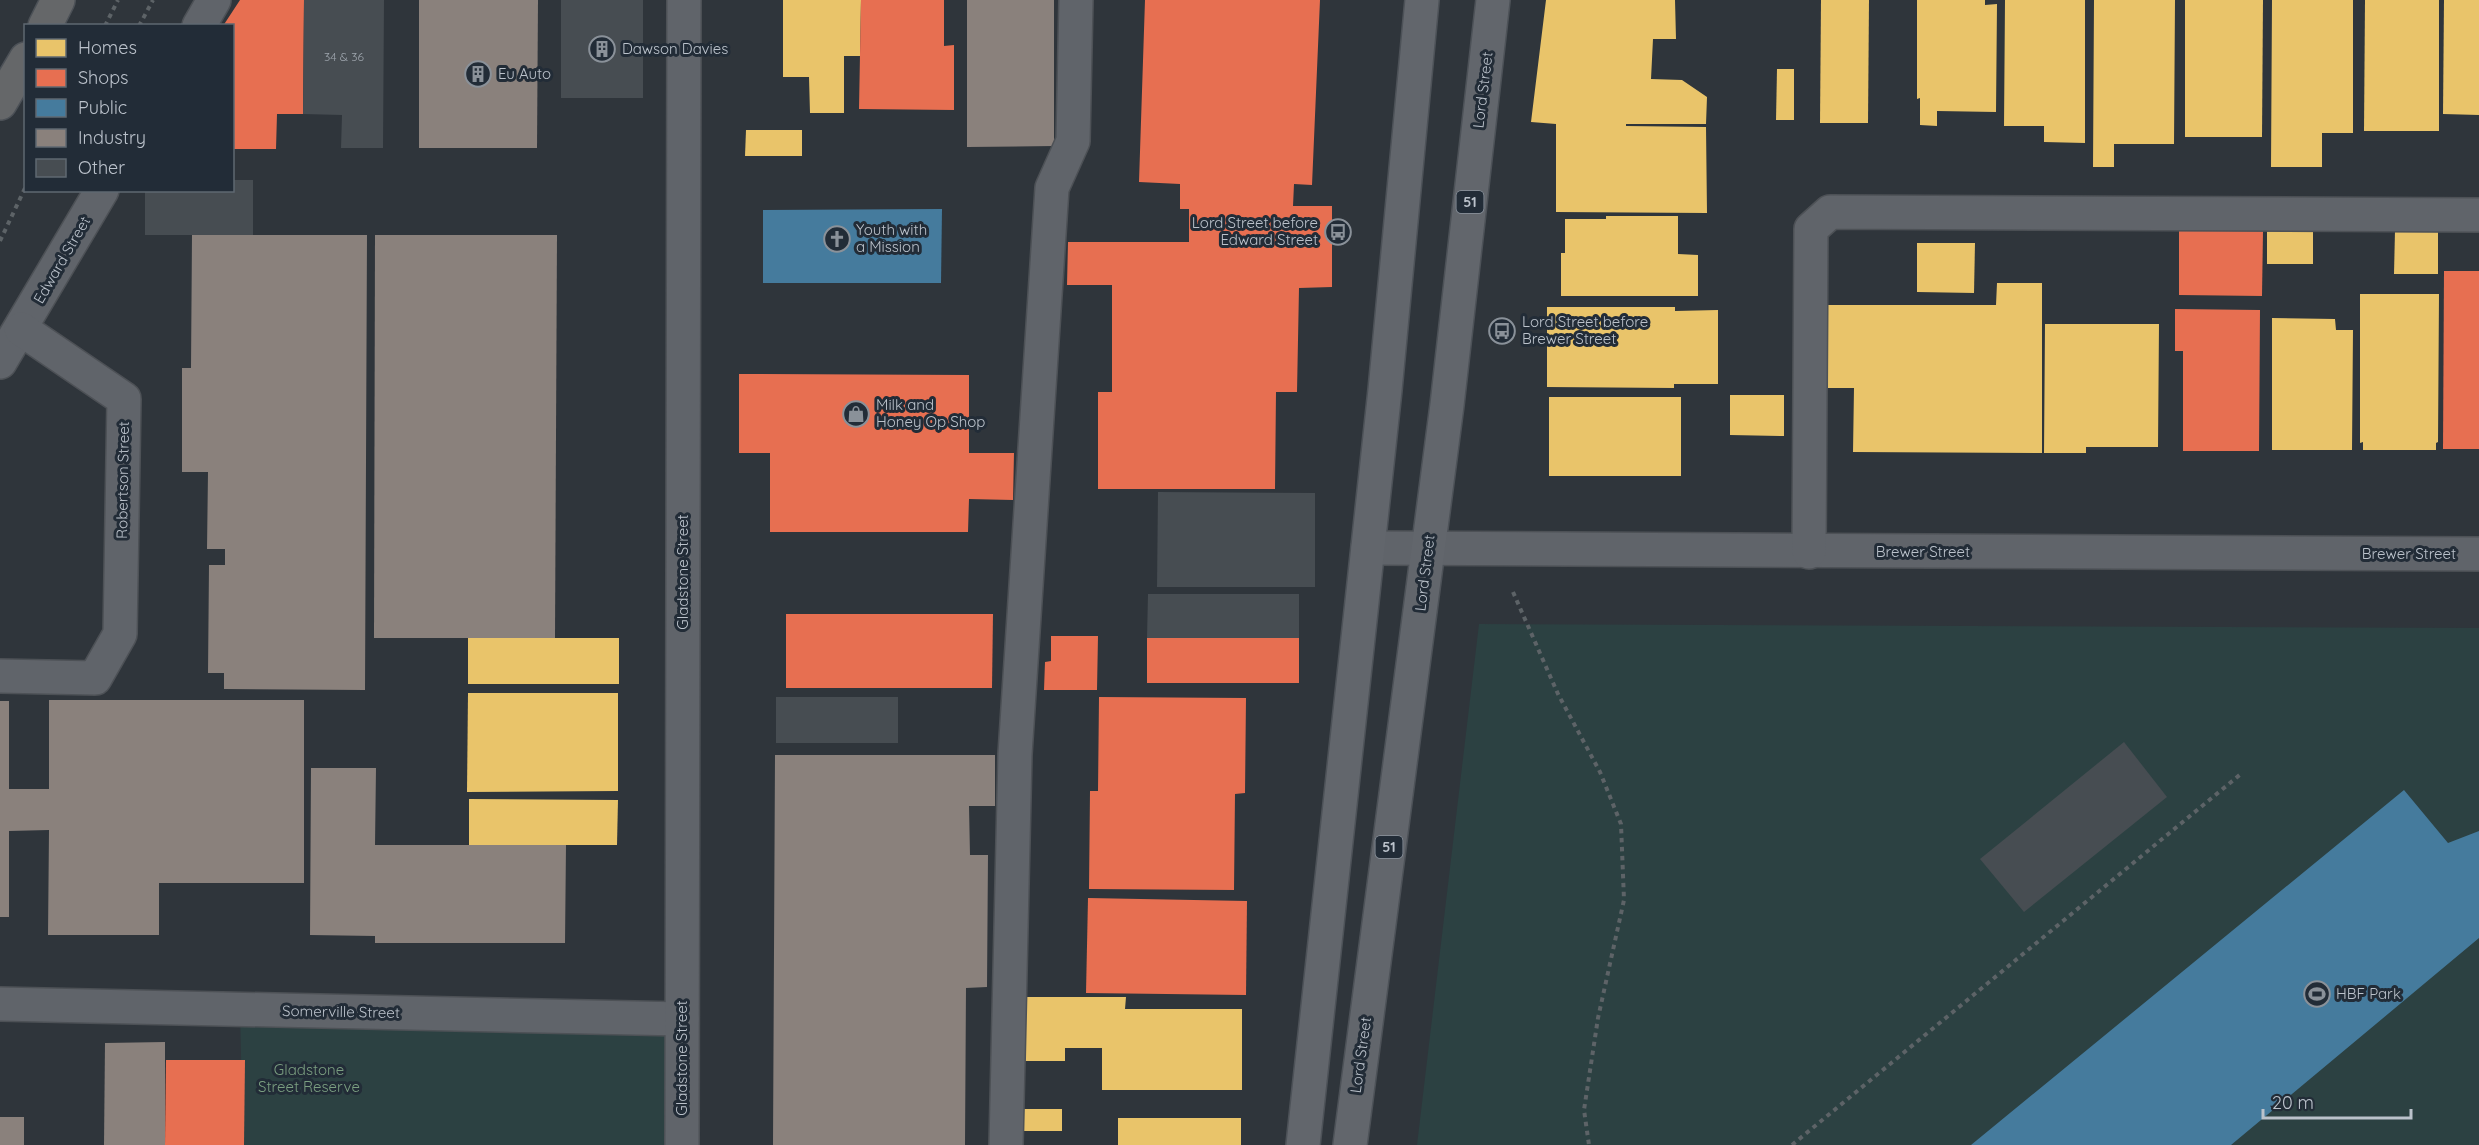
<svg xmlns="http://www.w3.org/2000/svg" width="2479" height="1145" viewBox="0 0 2479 1145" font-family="Quicksand,sans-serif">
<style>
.green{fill:#2c4142}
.homes{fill:#e9c46a}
.shops{fill:#e76f51}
.public{fill:#457b9d}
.industry{fill:#8a817c}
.building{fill:#474d52}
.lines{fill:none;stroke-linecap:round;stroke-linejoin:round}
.minor-casing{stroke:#4d5156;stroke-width:36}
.major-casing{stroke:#4d5258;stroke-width:36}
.highway-casing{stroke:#4c5157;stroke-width:36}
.path{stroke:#5d6367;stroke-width:4;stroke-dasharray:4.5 4.5;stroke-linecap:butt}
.minor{stroke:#60646a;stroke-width:33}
.major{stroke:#62666c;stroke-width:33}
.highway{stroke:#656769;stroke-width:33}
.labels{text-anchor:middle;stroke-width:6;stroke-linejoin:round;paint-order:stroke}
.number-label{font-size:12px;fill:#9ea5ad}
.shield{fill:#222c37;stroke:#8d959f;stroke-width:1.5}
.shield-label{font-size:14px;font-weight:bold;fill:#bbc2cb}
.poi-label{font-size:15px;fill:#bbc2cb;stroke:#222c37;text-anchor:start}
.street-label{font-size:15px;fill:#bbc2cb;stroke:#222c37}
.park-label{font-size:15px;fill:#7b9f81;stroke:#222c37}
</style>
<rect width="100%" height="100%" fill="#2f353b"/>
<g class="green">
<polygon points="1479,624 2479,628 2479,1145 1417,1145"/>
<polygon points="240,1010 682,1019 682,1145 243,1145"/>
</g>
<g class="homes">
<polygon points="783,0 861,0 860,56 844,56 844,113 810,113 809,77 783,77"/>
<polygon points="1546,0 1675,0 1676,39 1653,39 1651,79 1682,80 1707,97 1706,124 1626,124 1626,126 1706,127 1707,213 1556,212 1556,124 1531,122"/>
<polygon points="1821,0 1869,0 1868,123 1820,123"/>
<polygon points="1917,0 1985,0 1985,5 1997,4 1996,112 1937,111 1937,126 1920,125 1920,98 1917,99"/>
<polygon points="2005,0 2085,0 2085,143 2044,142 2044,126 2004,126"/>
<polygon points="2094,0 2175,0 2174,144 2114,144 2114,167 2093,167"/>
<polygon points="2185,0 2263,0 2262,137 2185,137"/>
<polygon points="2272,0 2353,0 2353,133 2322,133 2322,167 2271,167"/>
<polygon points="2365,0 2439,0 2439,131 2364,131"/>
<polygon points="2444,0 2479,0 2479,115 2443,114"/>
<polygon points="1777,69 1794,69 1794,120 1776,120"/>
<polygon points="746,130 802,130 802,156 745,156"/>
<polygon points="1606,216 1678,216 1678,254 1698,255 1698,296 1561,296 1561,253 1565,253 1565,219 1606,219"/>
<rect x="2267" y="216" width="46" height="48"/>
<polygon points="2395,231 2438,231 2438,274 2394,274"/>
<polygon points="1917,243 1975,243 1974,293 1917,292"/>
<polygon points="1997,283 2042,283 2042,453 1853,452 1854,388 1819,388 1819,305 1996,305"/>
<polygon points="2360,294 2439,294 2438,442 2436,443 2436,450 2363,450 2363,442 2360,443"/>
<polygon points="1547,307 1675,307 1675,311 1718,310 1718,384 1674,384 1674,388 1547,387"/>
<polygon points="2272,318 2335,319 2336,330 2353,330 2352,450 2272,450"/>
<polygon points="2045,324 2159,324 2158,447 2086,447 2086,453 2044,453"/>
<polygon points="1730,395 1784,395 1784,436 1730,435"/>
<rect x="1549" y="397" width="132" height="79"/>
<rect x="468" y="638" width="151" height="46"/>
<polygon points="468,693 618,693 618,791 467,792"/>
<polygon points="469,799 618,800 617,845 469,845"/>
<polygon points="1022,997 1126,997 1125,1009 1242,1009 1242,1090 1102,1090 1102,1048 1065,1048 1065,1061 1022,1061"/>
<rect x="1018" y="1109" width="44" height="22"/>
<rect x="1118" y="1118" width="123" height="27"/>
</g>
<g class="shops">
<polygon points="240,0 304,0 303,114 277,114 276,149 232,149 232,26 223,26"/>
<polygon points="861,0 944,0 944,46 954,45 954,110 859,109"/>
<polygon points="1145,0 1320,0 1312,185 1294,184 1293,206 1332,206 1332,287 1299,288 1297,392 1276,392 1275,489 1098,489 1098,392 1112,392 1112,285 1067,285 1068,242 1189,242 1189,209 1180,209 1180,184 1139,182"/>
<polygon points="2179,230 2263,231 2262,296 2179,295"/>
<polygon points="2444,271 2479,271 2479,449 2443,449"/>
<polygon points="2175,309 2260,310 2259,451 2183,451 2183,351 2175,351"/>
<polygon points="739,374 969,375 969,453 1014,453 1013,500 969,499 968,532 770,532 770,453 739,453"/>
<polygon points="786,614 993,614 992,688 786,688"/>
<polygon points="1051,636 1098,636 1097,690 1044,690 1045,662 1051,661"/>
<rect x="1147" y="638" width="152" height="45"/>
<polygon points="1099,697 1246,698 1245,793 1235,794 1234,890 1089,889 1090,791 1098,791"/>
<polygon points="1088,898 1247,901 1246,995 1086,993"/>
<polygon points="166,1060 245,1060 244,1145 165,1145"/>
</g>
<g class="public">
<polygon points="942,209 941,283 763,283 763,210"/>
<polygon points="2404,790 2448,843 2479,831 2479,938 2231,1145 1971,1145"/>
</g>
<g class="industry">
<polygon points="419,0 538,0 537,148 419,148"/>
<polygon points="967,0 1054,0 1054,146 967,147"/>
<polygon points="192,235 367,235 365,690 224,689 224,673 208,673 209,565 225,565 225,549 207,549 208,472 182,472 182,368 191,368"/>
<polygon points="375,235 557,235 555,638 374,638"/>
<polygon points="49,700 304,700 304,883 159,883 159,935 48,935 49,830 9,831 9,917 0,917 0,701 9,701 9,789 49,789"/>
<polygon points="775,755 995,755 995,806 969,806 970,855 988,855 987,987 966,988 965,1145 773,1145"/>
<polygon points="311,768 376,768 375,845 566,845 565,943 375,943 375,936 310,935"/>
<polygon points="165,1042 165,1145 104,1145 105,1043"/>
<rect x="0" y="1117" width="24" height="28"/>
</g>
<g class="building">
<polygon points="304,0 384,0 383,148 341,148 342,115 303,114"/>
<rect x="561" y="0" width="82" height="98"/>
<polygon points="232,180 253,180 253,235 145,235 145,190 232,190"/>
<polygon points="1158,492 1315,493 1315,587 1157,587"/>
<polygon points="1148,594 1299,594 1299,638 1147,638"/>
<rect x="776" y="697" width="122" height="46"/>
<polygon points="2124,742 2167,797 2024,912 1980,859"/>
</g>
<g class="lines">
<g class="minor-casing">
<g id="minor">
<polyline points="199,26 214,0"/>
<polyline points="0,362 102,190"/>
<polyline points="1368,548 2479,554"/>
<polyline points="1809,552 1811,229 1830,212 2479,215"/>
<polyline points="0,676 95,678 120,634 124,399 21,329"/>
<polyline points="0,1004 682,1019"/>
<polyline points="682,1145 684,0"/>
<polyline points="1006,1145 1015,754 1052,188 1073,141 1076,0"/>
</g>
</g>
<g class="major-casing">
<g id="major">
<polyline points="1303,1145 1385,390 1422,0"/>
<polyline points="1350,1145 1447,405 1493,0"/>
</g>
</g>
<g class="highway-casing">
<g id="highway">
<polyline points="45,26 58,0"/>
<polyline points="0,103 26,59"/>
</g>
</g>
<g class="path">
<polyline points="105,26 118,0"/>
<polyline points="139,26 153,0"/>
<polyline points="0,241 26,186"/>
<polyline points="1513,592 1558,694 1600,772 1621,824 1624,900 1598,1018 1584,1110 1589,1145"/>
<polyline points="1792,1145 2242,773"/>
</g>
<use href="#minor" class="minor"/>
<use href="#major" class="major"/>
<use href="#highway" class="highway"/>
</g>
<defs>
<g id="building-ring" transform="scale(1.35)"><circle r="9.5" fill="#222c37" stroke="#8a9199" stroke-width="1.5"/><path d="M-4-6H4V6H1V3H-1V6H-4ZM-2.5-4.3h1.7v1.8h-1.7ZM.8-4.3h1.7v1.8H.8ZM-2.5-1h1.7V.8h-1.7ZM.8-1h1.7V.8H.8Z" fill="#8a9199"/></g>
<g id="bus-ring" transform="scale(1.35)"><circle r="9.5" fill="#222c37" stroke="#8a9199" stroke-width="1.5"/><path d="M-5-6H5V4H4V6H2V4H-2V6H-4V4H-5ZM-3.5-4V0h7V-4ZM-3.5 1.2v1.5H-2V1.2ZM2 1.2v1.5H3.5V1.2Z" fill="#8a9199"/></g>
<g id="church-ring" transform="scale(1.35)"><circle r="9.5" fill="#222c37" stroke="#8a9199" stroke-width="1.5"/><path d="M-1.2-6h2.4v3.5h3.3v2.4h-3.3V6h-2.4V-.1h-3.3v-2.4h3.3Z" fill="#8a9199"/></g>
<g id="shop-ring" transform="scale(1.35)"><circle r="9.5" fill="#222c37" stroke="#8a9199" stroke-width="1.5"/><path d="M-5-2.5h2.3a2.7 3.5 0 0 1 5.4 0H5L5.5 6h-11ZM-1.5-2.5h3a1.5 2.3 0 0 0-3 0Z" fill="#8a9199"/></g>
<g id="stadium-ring" transform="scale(1.35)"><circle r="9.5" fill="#222c37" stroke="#8a9199" stroke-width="1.5"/><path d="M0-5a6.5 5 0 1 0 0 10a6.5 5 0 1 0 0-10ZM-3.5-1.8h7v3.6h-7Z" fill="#8a9199"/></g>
</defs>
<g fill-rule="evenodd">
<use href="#building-ring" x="602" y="49"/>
<use href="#building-ring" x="478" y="74"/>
<use href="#bus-ring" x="1338" y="232"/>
<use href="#church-ring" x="837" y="239"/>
<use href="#bus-ring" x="1502" y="331"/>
<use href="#shop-ring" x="856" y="414"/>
<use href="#stadium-ring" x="2317" y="994"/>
</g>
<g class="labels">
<g class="number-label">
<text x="344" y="61">34 &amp; 36</text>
</g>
<g class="shield">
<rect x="1456.5" y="191" width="27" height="22" rx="4.5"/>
<rect x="1375.5" y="836" width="27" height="22" rx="4.5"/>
</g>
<g class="shield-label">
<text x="1470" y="207">51</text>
<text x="1389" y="852">51</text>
</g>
<g class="poi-label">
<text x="622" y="54">Dawson Davies</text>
<text x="498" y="79">Eu Auto</text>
<text x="1318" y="228" text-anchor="end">Lord Street before<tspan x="1318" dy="17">Edward Street</tspan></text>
<text x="856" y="235">Youth with<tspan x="856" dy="17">a Mission</tspan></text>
<text x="1522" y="327">Lord Street before<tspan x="1522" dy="17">Brewer Street</tspan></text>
<text x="876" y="410">Milk and<tspan x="876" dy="17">Honey Op Shop</tspan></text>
<text x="2336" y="999">HBF Park</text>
</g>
<g class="street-label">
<text transform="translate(1483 90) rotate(-83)" y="5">Lord Street</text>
<text transform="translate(62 260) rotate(-60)" y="5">Edward Street</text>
<text transform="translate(123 480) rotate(-89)" y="5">Robertson Street</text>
<text x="1923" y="557">Brewer Street</text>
<text x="2409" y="559">Brewer Street</text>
<text transform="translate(683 572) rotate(-90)" y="5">Gladstone Street</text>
<text transform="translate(1425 573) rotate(-83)" y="5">Lord Street</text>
<text transform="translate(341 1012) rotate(1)" y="5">Somerville Street</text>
<text transform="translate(1361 1055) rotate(-82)" y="5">Lord Street</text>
<text transform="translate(682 1058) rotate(-90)" y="5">Gladstone Street</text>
</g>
<g class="park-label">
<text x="309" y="1075">Gladstone<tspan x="309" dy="17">Street Reserve</tspan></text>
</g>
</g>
<rect x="24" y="24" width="210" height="168" fill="#222c37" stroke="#5f6872" stroke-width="1.5"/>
<rect x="36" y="39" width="30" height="18" fill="#e9c46a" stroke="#5f6872" stroke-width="1.5"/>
<text x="78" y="54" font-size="18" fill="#bbc2cb">Homes</text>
<rect x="36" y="69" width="30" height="18" fill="#e76f51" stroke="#5f6872" stroke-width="1.5"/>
<text x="78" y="84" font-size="18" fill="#bbc2cb">Shops</text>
<rect x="36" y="99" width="30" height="18" fill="#457b9d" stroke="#5f6872" stroke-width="1.5"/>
<text x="78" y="114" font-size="18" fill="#bbc2cb">Public</text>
<rect x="36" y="129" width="30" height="18" fill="#8a817c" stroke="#5f6872" stroke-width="1.5"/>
<text x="78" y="144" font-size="18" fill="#bbc2cb">Industry</text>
<rect x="36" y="159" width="30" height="18" fill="#474d52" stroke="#5f6872" stroke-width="1.5"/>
<text x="78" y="174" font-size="18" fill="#bbc2cb">Other</text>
<path d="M2263 1109v9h148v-9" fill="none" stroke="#bbc2cb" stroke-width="3"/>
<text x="2272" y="1109" font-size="18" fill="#bbc2cb" stroke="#222c37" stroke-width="4.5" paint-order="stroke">20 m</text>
</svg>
